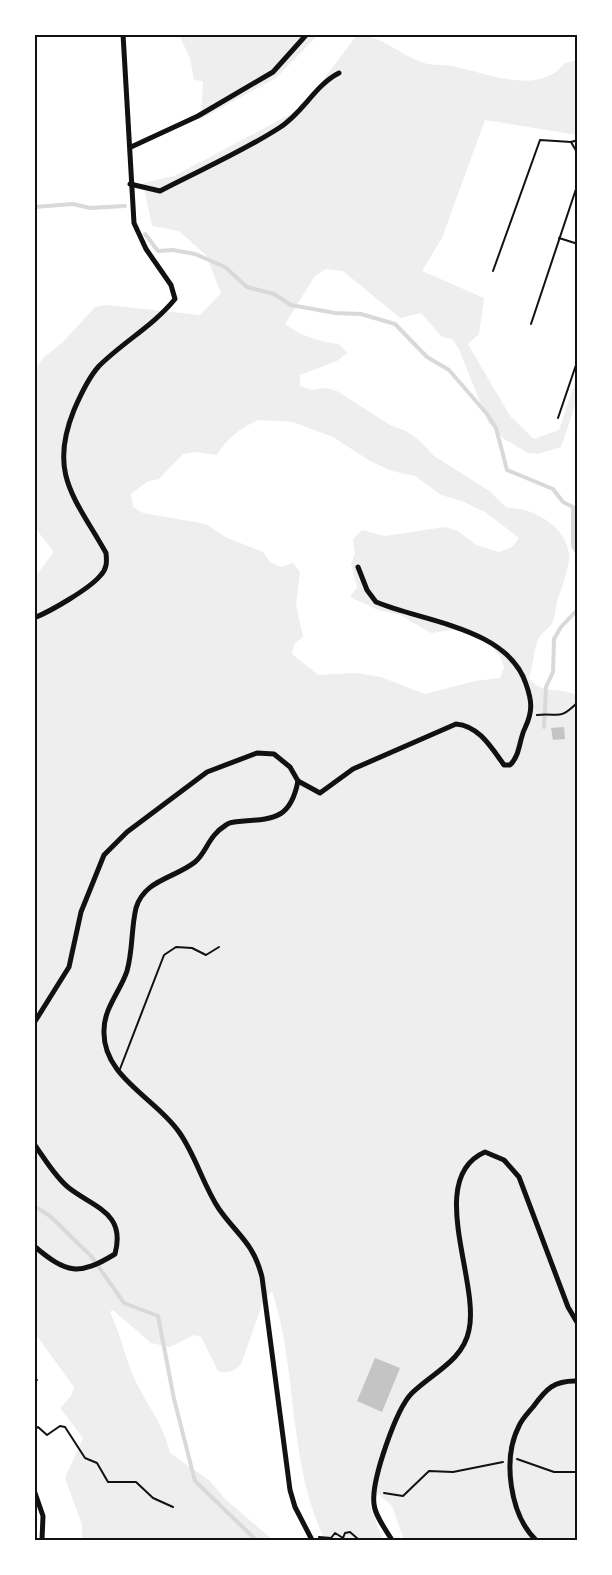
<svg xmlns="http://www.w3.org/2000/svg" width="612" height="1575" viewBox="0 0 612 1575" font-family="'Open Sans',sans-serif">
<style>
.green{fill:#eee;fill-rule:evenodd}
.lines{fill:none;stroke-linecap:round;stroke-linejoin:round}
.stream{stroke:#d9d9d9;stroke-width:4}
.building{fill:#c4c4c4}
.path{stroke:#111;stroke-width:2}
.service{stroke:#111;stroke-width:2}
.minor{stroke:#111;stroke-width:5}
.neatline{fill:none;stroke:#111;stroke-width:2}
</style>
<rect width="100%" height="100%" fill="#fff"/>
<g class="green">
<polygon points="179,35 318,35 276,78 201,119 203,81 194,80 190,58"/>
<path d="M357,35C382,35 401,56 424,63C434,66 446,64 457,67C488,74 540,96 565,63L577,60V135L485,120L442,238L422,271L484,298L479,334L468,344L510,416L534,439L559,430L577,376V400L561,447L538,454L528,453L504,439L488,422L459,349L452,339L442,337L421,313L400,318L343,271L326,269L315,276L285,324C301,336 319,342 339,344L347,353L337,361L300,375V386L312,390L326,388L337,391L390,425L406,431L418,439L434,456L488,490L507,508C532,507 566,526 569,554C570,566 562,587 558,598C555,607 556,618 551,625C546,632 539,633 537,643C533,654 533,666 529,678C543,696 558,686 577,695V1540H404L392,1506L379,1494L370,1500V1506L383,1540H325C287,1462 298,1370 272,1291L263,1302L241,1364C235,1371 227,1374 218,1371L201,1337L194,1335L170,1347L151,1343L113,1310L110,1312C119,1331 122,1345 129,1365C139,1396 163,1420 170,1453L209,1480L225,1499L273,1540H82V1525L65,1478L83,1438L60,1408L71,1396L74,1387L34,1332V578L54,552L35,528L34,382L37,367L43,358L62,343L95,307L107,305L200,315L221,293L206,255L179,231L152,226L143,183L174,176L302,108ZM259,420L293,422L333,437L370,461L392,471L415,476L441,495L462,501L485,512L519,538L512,547L499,552L476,545L458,531L445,527L385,536L362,530L353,539L355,553L351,564L357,587L350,597L378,610L400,615L431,633L451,630L473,633L484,638L500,656L504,667L500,678L475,681L425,694L381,677L355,673L318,675L292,654L295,643L303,637L296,605L300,572L293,563L281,567L270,562L263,552L225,537L206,524L143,513L133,507L131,494L148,481L159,479L183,454L195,452L217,455C226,439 242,426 259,420Z"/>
</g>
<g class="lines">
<g class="stream">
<polyline points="34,207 73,204 90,208 125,206"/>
<polyline points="145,234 158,251 173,250 195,254 225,267 247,287 274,294 291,305 335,313 361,314 395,324 427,357 449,370 487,414 496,428 507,470 553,489 563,502 573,507 573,546 578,554"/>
<polyline points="544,727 546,687 553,672 554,639 561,627 578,609"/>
<polyline points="34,1206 50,1216 91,1256 124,1303 158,1316 174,1399 195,1481 256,1540"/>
</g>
</g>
<g class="building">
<polygon points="564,727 565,739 553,740 551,728"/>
<polygon points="375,1358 400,1368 382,1412 357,1401"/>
</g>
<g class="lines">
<g class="path">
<path d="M537,715C559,712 558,722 578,702"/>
<polyline points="34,1430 38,1427 47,1435 60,1426 65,1427 85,1458 97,1463 108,1482 136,1482 153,1498 173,1507"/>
<polyline points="517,1459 554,1472 578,1472"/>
<polyline points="384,1493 403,1496 429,1471 453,1472 503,1462"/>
<polyline points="319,1537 331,1538 335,1533 343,1538 345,1533 350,1532 358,1539 367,1540"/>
</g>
<g class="service">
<polyline points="578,140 571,142 578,154"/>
<polyline points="559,238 578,244"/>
<polyline points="493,271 540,140 571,142"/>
<polyline points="531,324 578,183"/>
<polyline points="558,418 578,359"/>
<polyline points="120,1069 164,955 176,947 192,948 206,955 219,947"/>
<polyline points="34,1382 37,1380"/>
</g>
<g class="minor">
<polyline points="131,147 198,116 273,72 307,34"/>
<path d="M130,184L160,191C200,170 242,152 279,128C303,113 315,85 339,73"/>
<path d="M34,618C51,611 89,589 100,576C107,569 107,562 106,553C75,498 48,474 74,410C80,396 89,377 99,366C123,342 153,326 175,299L171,285L146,249L134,223L123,34"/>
<path d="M298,781L320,793L353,769L456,724C479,726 491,747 504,765H510C520,756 519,740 525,728C533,711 532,701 526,684C508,628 424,622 376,602L367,590L358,567"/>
<path d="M34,1023L69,967L81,912L104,855L127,832L207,772L257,753L274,754L290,767L298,781C291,817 276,819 244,821C238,822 231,821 226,825C208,836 207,852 195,862C175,878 144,880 136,908C131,929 133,950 127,971C121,990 104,1008 104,1030C102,1077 156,1098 179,1132C196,1156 203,1185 219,1209C238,1236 253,1242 262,1277L290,1490L295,1507L312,1540"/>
<path d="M34,1144C45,1159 55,1177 69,1188C95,1208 126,1213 115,1254C79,1276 67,1274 34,1246"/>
<polyline points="34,1490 43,1516 42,1540"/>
<path d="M392,1540C386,1530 375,1516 374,1504C371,1481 396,1409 412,1393C432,1373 463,1361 469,1330C480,1281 425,1178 485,1152L504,1160L519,1177L568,1307L578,1324"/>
<path d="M536,1540C510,1515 502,1459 519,1426C522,1419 528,1413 533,1407C546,1389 554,1380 578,1381"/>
</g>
</g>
<rect width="612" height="1575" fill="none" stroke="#ffffff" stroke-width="72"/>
<rect x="36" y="36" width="540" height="1503" class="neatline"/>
</svg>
